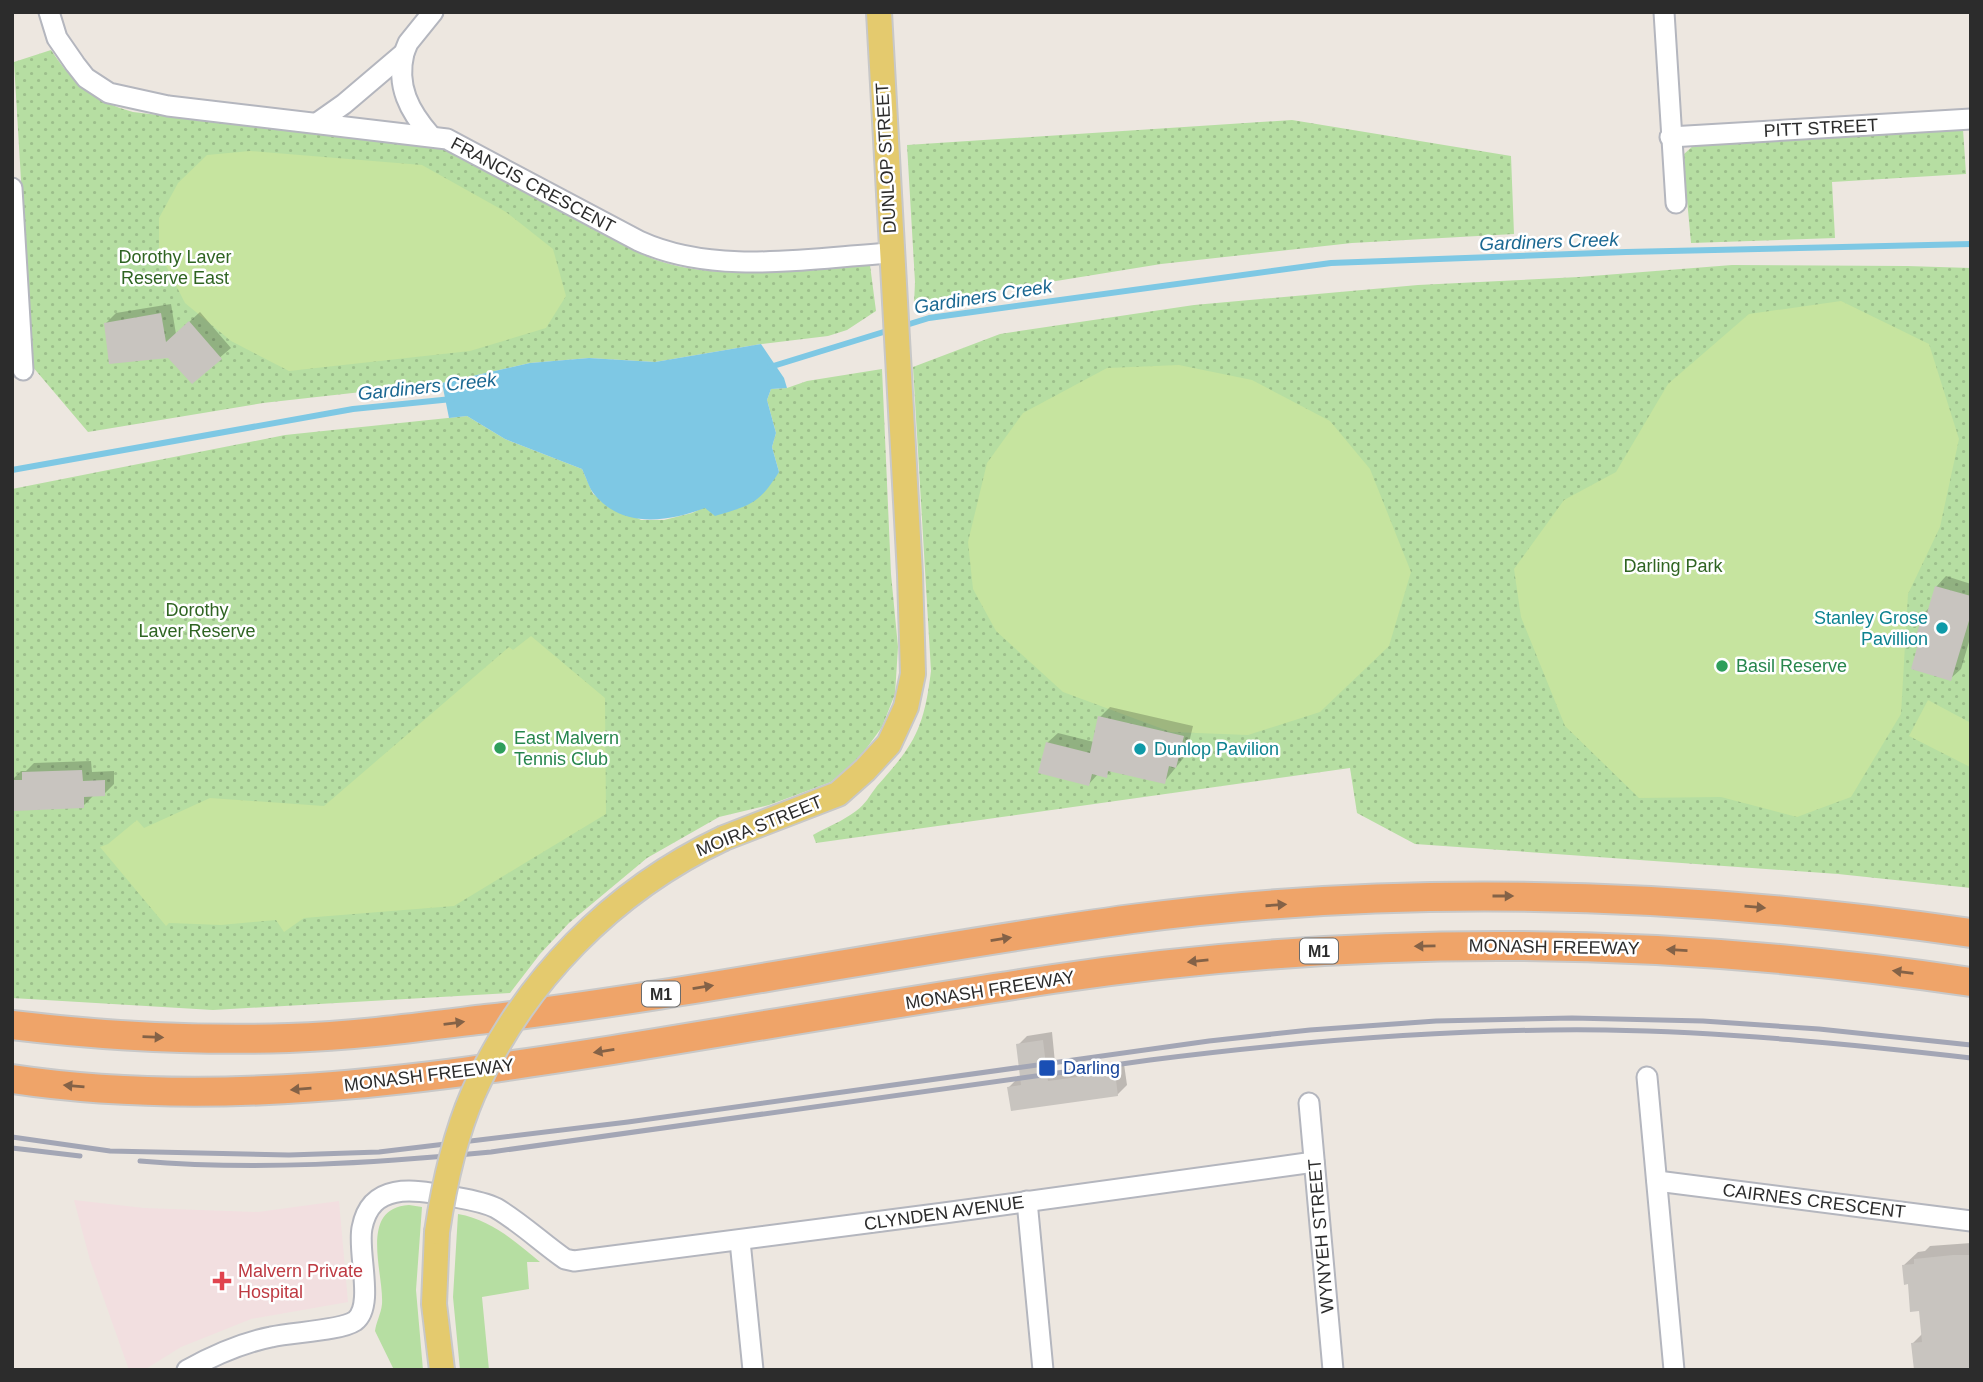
<svg xmlns="http://www.w3.org/2000/svg" width="1983" height="1382" viewBox="0 0 1983 1382" font-family="Arial,sans-serif">
<style>
.medical{fill:#f2dfe0}
.grass{fill:#b6dea2}
.park{fill:url(#park-dots)}
.pitch{fill:#c6e49f}
.water{fill:#7ec8e4}
.shadow{fill:#0003}
.lines{fill:none;stroke-linecap:round;stroke-linejoin:round}
.stream{stroke:#7ec8e4;stroke-width:6}
.building{fill:#c8c4bf}
.minor-casing{stroke:#b4b6be;stroke-width:23}
.major-casing{stroke:#c8c8c8;stroke-width:28}
.highway-casing{stroke:#c8c8c8;stroke-width:32}
.minor{stroke:#fff;stroke-width:19}
.major{stroke:#e4ca6e;stroke-width:24}
.highway{stroke:#efa469;stroke-width:28}
.rail{stroke:#a3a6b5;stroke-width:5}
.major-bridge-casing{stroke:#c8c8c8;stroke-width:28;stroke-linecap:butt}
.major-bridge{stroke:#e4ca6e;stroke-width:24}
.oneway{fill:#846247}
.culture-dot{fill:#0f9aa8;stroke:#fff;stroke-width:2.5}
.leisure-dot{fill:#2e9e5b;stroke:#fff;stroke-width:2.5}
.transit-dot{fill:#1a4fb4;stroke:#fff;stroke-width:2.5}
.health-dot{fill:#e0444e;stroke:#fff;stroke-width:2.5}
.labels{text-anchor:middle;stroke-width:5;stroke-linejoin:round;paint-order:stroke}
.shield{fill:#fff;stroke:#6b6b6b;stroke-width:2}
.shield-label{font-size:16px;font-weight:bold;fill:#2c2c2c}
.street-label{font-size:18px;fill:#2c2c2c;stroke:#fff}
.park-label{font-size:18px;fill:#2f6422;stroke:#fff}
.culture-label{font-size:18px;fill:#0d838f;stroke:#fff;text-anchor:end}
.leisure-label{font-size:18px;fill:#27864d;stroke:#fff;text-anchor:start}
.transit-label{font-size:18px;fill:#164399;stroke:#fff;text-anchor:start}
.health-label{font-size:18px;fill:#be3a42;stroke:#fff;text-anchor:start}
.water-label{font-size:19px;font-style:italic;fill:#1b6892;stroke:#fff}
</style>
<defs>
<pattern id="park-dots" width="8" height="8" patternUnits="userSpaceOnUse" patternTransform="scale(1.75)"><rect width="8" height="8" fill="#b6dea2"/><path d="M2 2h.1M6 6h.1" fill="none" stroke="#9dbf8c" stroke-width="1.8" stroke-linecap="round"/></pattern>
</defs>
<rect width="100%" height="100%" fill="#ede7e0"/>
<polygon class="medical" points="74,1200 144,1208 258,1212 339,1201 348,1302 251,1319 181,1347 144,1370 129,1370 90,1260"/>
<g class="grass">
<path d="M409,1205L422,1207L416,1290L423,1370H394L375,1331C376,1322 381,1314 382,1304C384,1273 358,1208 409,1205Z"/>
<path d="M458,1214C492,1220 514,1241 540,1262H527L529,1289L482,1297L489,1370H460L453,1297Z"/>
</g>
<g class="park">
<path d="M51,50C74,84 92,101 133,112L441,148L639,253C707,285 796,269 870,265L876,311L847,330L828,336L761,344L655,362L589,358L530,363L442,383L263,403L88,432L32,366L14,62Z"/>
<polygon points="1292,120 1511,156 1514,234 1352,243 1161,264 914,304 915,282 907,145"/>
<polygon points="1963,129 1966,174 1832,182 1835,238 1691,243 1683,155 1695,144"/>
<path d="M1732,265L1907,266L1971,268V888L1838,874L1415,844L1357,813L1350,768L816,843L813,835C827,827 843,821 856,811C865,805 870,795 877,786C915,744 924,728 931,671L913,367L1000,334L1194,305L1418,285L1579,277Z"/>
<polygon points="882,369 891,574 898,647 895,694 882,727 858,760 831,782 769,805 719,817 647,858 569,923 540,954 510,993 213,1010 12,998 12,489 285,435 467,416 505,439 582,469 593,494 641,520 664,520 692,513 779,472 772,447 776,433 767,400 771,389 787,388 807,381"/>
</g>
<g class="pitch">
<polygon points="250,151 422,165 506,212 553,249 566,296 546,328 470,351 289,371 231,341 185,303 159,252 159,218 178,183 207,155"/>
<polygon points="1841,301 1929,344 1959,439 1940,527 1908,594 1901,714 1851,797 1797,817 1721,797 1639,798 1565,726 1521,617 1514,569 1564,500 1616,472 1668,384 1749,314"/>
<polygon points="1179,365 1252,380 1330,421 1370,469 1411,572 1389,646 1320,712 1248,735 1171,732 1063,692 996,631 973,589 968,542 987,463 1023,413 1107,368"/>
<polygon points="531,636 605,698 606,814 454,906 304,918 284,932 276,920 221,925 169,923 166,926 100,847 108,844 137,820 144,828 210,798 324,806 509,647 513,650"/>
<polygon points="1928,700 1971,723 1970,767 1909,736"/>
</g>
<path class="water" d="M761,344L784,378L787,388L771,389L767,400L776,433L772,447L779,472C758,505 751,505 715,516L705,508C668,522 622,529 594,494C589,488 586,477 582,469L505,439L467,416L449,418L442,383L530,363L589,358L655,362Z"/>
<g class="shadow">
<polygon points="171,304 176,334 200,312 231,348 192,381 169,356 106,323 116,313"/>
<polygon points="1946,576 1971,584 1971,635 1961,669 1950,679 1920,643 1925,612 1930,607 1936,587"/>
<polygon points="1110,707 1193,726 1186,755 1164,782 1112,770 1106,776 1098,774 1089,784 1047,743 1058,733 1094,742 1100,717"/>
<polygon points="91,761 92,772 114,771 114,784 104,794 93,796 83,806 12,809 12,780 21,771 26,771 34,763"/>
<polygon points="1052,1032 1056,1073 1124,1064 1127,1085 1117,1095 1009,1087 1018,1078 1022,1077 1018,1045 1027,1036"/>
<polygon points="1971,1243 1971,1370 1913,1343 1923,1333 1921,1309 1904,1265 1918,1252 1925,1251 1930,1246"/>
</g>
<g class="lines">
<g class="stream">
<polyline points="903,326 929,318 1331,263 1626,252 1971,244"/>
<polyline points="770,367 890,330"/>
<polyline points="12,470 353,409 452,399"/>
</g>
</g>
<g class="building">
<polygon points="161,313 166,342 189,321 222,359 192,384 168,358 109,364 104,323"/>
<polygon points="1935,586 1971,596 1971,614 1951,681 1911,669 1918,644 1914,643 1923,612 1927,613"/>
<polygon points="1098,716 1184,736 1176,768 1169,766 1165,784 1108,771 1107,778 1092,774 1089,786 1038,773 1046,742 1090,753"/>
<polygon points="82,770 83,781 105,780 105,796 84,797 84,808 12,811 12,780 22,780 22,772"/>
<polygon points="1043,1040 1048,1081 1115,1072 1118,1096 1011,1111 1007,1087 1021,1085 1016,1044"/>
<polygon points="1953,1255 1971,1255 1971,1370 1914,1370 1911,1343 1922,1342 1919,1311 1910,1312 1908,1284 1904,1285 1902,1265 1914,1264 1914,1259"/>
</g>
<g class="lines">
<g class="minor-casing">
<g id="minor">
<path d="M49,12L57,38L75,64L86,78L109,93L168,106L447,139L639,241C715,276 809,258 891,253"/>
<polyline points="1664,12 1676,203"/>
<path d="M404,53C396,86 409,111 431,136"/>
<polyline points="317,123 344,104 404,53 408,43 433,12"/>
<polyline points="1670,137 1971,119"/>
<polyline points="12,188 23,370"/>
<polyline points="1647,1077 1674,1370"/>
<polyline points="1309,1103 1333,1370"/>
<polyline points="1657,1181 1971,1221"/>
<polyline points="1027,1201 1043,1370"/>
<polyline points="740,1241 753,1370"/>
<path d="M187,1370C214,1355 241,1343 271,1337C292,1332 340,1331 355,1321C375,1306 357,1252 362,1228C371,1181 415,1190 449,1196C465,1199 482,1201 496,1208C520,1222 542,1243 565,1259L574,1261L944,1213L1314,1162"/>
</g>
</g>
<g class="major-casing">
<g id="major">
<polyline points="724,838 838,794 865,770 889,744 906,707 913,674 910,574 879,12"/>
<polyline points="437,1232 434,1304 442,1370"/>
</g>
</g>
<g class="highway-casing">
<g id="highway">
<path d="M12,1025C104,1036 196,1041 289,1038C355,1036 421,1027 486,1019C702,993 916,948 1132,919C1411,882 1692,893 1971,933"/>
<path d="M12,1079C213,1109 415,1081 613,1050C760,1026 906,1001 1053,979C1363,933 1662,936 1971,982"/>
</g>
</g>
<use href="#minor" class="minor"/>
<use href="#major" class="major"/>
<use href="#highway" class="highway"/>
<g class="rail">
<polyline points="12,1137 110,1151 289,1155 379,1152 628,1122 1209,1041 1310,1030 1436,1021 1572,1018 1703,1021 1819,1029 1971,1045"/>
<polyline points="12,1148 80,1156"/>
<path d="M140,1161C257,1171 374,1163 491,1152L1150,1060C1301,1041 1453,1028 1606,1030C1728,1032 1849,1044 1971,1058"/>
</g>
<g class="major-bridge-casing">
<path id="major-bridge" d="M437,1232C444,1185 454,1138 473,1094C522,982 613,890 724,838"/>
</g>
<use href="#major-bridge" class="major-bridge"/>
</g>
<defs><path id="oneway-solid" d="M-6-.8H1V-3.2L6.5 0L1 3.2V.8H-6Z" transform="scale(1.75)"/></defs>
<g class="oneway">
<use href="#oneway-solid" transform="translate(1503 896)"/>
<use href="#oneway-solid" transform="translate(1276 905) rotate(-4)"/>
<use href="#oneway-solid" transform="translate(1755 907) rotate(5)"/>
<use href="#oneway-solid" transform="translate(1001 939) rotate(-9)"/>
<use href="#oneway-solid" transform="translate(1425 946) rotate(179)"/>
<use href="#oneway-solid" transform="translate(1677 950) rotate(-177)"/>
<use href="#oneway-solid" transform="translate(1198 961) rotate(174)"/>
<use href="#oneway-solid" transform="translate(1903 972) rotate(-173)"/>
<use href="#oneway-solid" transform="translate(703 987) rotate(-9)"/>
<use href="#oneway-solid" transform="translate(454 1023) rotate(-7)"/>
<use href="#oneway-solid" transform="translate(153 1037) rotate(2)"/>
<use href="#oneway-solid" transform="translate(604 1051) rotate(171)"/>
<use href="#oneway-solid" transform="translate(74 1086) rotate(-175)"/>
<use href="#oneway-solid" transform="translate(301 1089) rotate(175)"/>
</g>
<g class="culture-dot">
<circle cx="1942" cy="628" r="7"/>
<circle cx="1140" cy="749" r="7"/>
</g>
<g class="leisure-dot">
<circle cx="1722" cy="666" r="7"/>
<circle cx="500" cy="748" r="7"/>
</g>
<rect class="transit-dot" x="1038" y="1059" width="18" height="18" rx="3.5"/>
<path class="health-dot" d="M218.5 1270.5h7v7h7v7h-7v7h-7v-7h-7v-7h7z"/>
<g class="labels">
<g class="shield">
<rect x="1300" y="938.5" width="38" height="25" rx="5"/>
<rect x="642" y="981.5" width="38" height="25" rx="5"/>
</g>
<g class="shield-label">
<text x="1319" y="957">M1</text>
<text x="661" y="1000">M1</text>
</g>
<g class="street-label">
<text transform="translate(1821 128) rotate(-3)" y="6">PITT STREET</text>
<text transform="translate(886 158) rotate(-93)" y="6">DUNLOP STREET</text>
<text transform="translate(533 185) rotate(28)" y="6">FRANCIS CRESCENT</text>
<text transform="translate(759 826) rotate(-22)" y="6">MOIRA STREET</text>
<text transform="translate(1554 947) rotate(1)" y="6">MONASH FREEWAY</text>
<text transform="translate(990 990) rotate(-9)" y="6">MONASH FREEWAY</text>
<text transform="translate(429 1075) rotate(-7)" y="6">MONASH FREEWAY</text>
<text transform="translate(1814 1201) rotate(7)" y="6">CAIRNES CRESCENT</text>
<text transform="translate(944 1213) rotate(-8)" y="6">CLYNDEN AVENUE</text>
<text transform="translate(1321 1236) rotate(-95)" y="6">WYNYEH STREET</text>
</g>
<g class="park-label">
<text x="175" y="263">Dorothy Laver<tspan x="175" dy="21">Reserve East</tspan></text>
<text x="1673" y="572">Darling Park</text>
<text x="197" y="616">Dorothy<tspan x="197" dy="21">Laver Reserve</tspan></text>
</g>
<g class="culture-label">
<text x="1928" y="624">Stanley Grose<tspan x="1928" dy="21">Pavillion</tspan></text>
<text x="1154" y="755" text-anchor="start">Dunlop Pavilion</text>
</g>
<g class="leisure-label">
<text x="1736" y="672">Basil Reserve</text>
<text x="514" y="744">East Malvern<tspan x="514" dy="21">Tennis Club</tspan></text>
</g>
<g class="transit-label">
<text x="1063" y="1074">Darling</text>
</g>
<g class="health-label">
<text x="238" y="1277">Malvern Private<tspan x="238" dy="21">Hospital</tspan></text>
</g>
<g class="water-label">
<text transform="translate(1549 241) rotate(-2)" y="7">Gardiners Creek</text>
<text transform="translate(983 296) rotate(-9)" y="7">Gardiners Creek</text>
<text transform="translate(427 386) rotate(-6)" y="7">Gardiners Creek</text>
</g>
</g>
<rect width="1983" height="1382" fill="none" stroke="#2c2c2c" stroke-width="28"/>
</svg>
